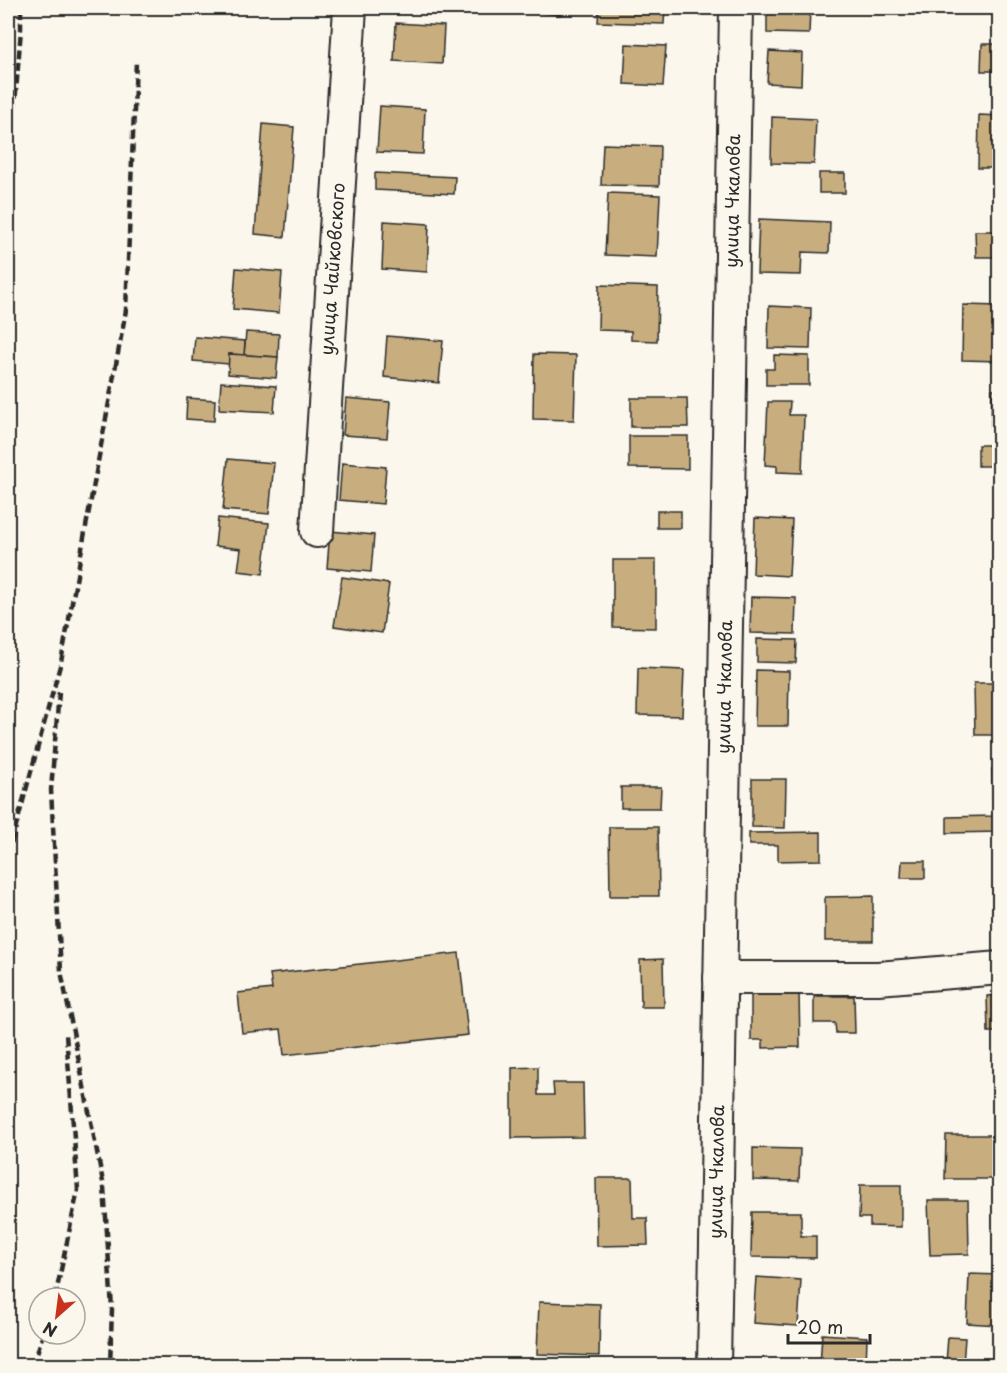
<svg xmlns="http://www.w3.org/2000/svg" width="1007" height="1373" viewBox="0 0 1007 1373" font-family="'Playpen Sans',sans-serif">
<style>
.building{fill:#c8ae7f;stroke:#2b2b2b;stroke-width:1.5}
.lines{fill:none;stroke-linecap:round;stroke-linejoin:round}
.minor-casing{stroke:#2b2b2b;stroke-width:36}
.minor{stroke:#fbf7ec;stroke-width:32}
.rail{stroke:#2b2b2b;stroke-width:4.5;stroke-dasharray:9 4.5;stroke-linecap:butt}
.labels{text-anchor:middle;stroke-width:6;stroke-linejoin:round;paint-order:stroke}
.street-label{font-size:18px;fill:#2b2b2b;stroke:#fbf7ec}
</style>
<rect width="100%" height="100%" fill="#fbf7ec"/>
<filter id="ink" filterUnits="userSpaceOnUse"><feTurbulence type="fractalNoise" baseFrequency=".0167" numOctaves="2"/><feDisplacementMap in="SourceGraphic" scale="12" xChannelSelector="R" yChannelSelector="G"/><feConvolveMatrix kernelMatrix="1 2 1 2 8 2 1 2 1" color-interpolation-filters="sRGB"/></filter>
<g filter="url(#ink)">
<g class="building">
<polygon points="543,8 561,8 560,15 543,13"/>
<polygon points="599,8 665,8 664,24 598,22"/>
<polygon points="767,8 810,8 809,34 767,33"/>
<polygon points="396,23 444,26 442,64 394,61"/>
<polygon points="626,44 666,46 663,86 624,84"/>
<polygon points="982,44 1000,44 1000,71 981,71"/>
<polygon points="769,51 802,53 801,85 767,83"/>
<polygon points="380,106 425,109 423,154 377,152"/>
<polygon points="979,115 1000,116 1000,168 978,168"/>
<polygon points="772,117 816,119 814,164 771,163"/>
<polygon points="263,124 294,127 285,237 255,234"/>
<polygon points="603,144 660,146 659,186 601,185"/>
<polygon points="375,173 455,177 454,194 375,190"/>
<rect x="819" y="173" width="26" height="20"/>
<polygon points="608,193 660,195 657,257 605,255"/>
<polygon points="759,219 830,222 829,253 802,252 801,275 757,274"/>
<polygon points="384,221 429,224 427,272 382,269"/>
<polygon points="975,231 1000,231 1000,257 976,257"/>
<polygon points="236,268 282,272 279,313 233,309"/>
<polygon points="599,285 658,287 657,341 631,340 631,331 598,330"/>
<polygon points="963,305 1000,306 1000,361 962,360"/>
<polygon points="769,306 811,308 810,349 768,348"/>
<polygon points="246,332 279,334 278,357 244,355"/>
<polygon points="387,336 443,341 439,383 384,377"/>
<polygon points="195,337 245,341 244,355 229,354 229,364 193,361"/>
<polygon points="229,354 278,357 276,378 228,374"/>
<polygon points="534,354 576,355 574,420 533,419"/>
<polygon points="774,355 809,356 809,385 766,385 766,369 774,369"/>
<polygon points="221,382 276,386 274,412 219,409"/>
<polygon points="992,389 1000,389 1000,433 991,433"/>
<polygon points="187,398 215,400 214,421 186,419"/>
<polygon points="346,398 390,402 387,438 343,435"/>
<polygon points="631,398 687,398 688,427 631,427"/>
<polygon points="768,402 790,402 789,415 804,415 802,473 777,472 777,466 765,465"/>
<polygon points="629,436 688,436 688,469 629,468"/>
<rect x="978" y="445" width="22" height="21"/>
<polygon points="228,459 274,463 269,514 223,510"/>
<polygon points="342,463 386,467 383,504 339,500"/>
<rect x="998" y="477" width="2" height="52"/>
<rect x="657" y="511" width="24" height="17"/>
<polygon points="218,518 269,523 263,574 238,571 241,549 215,546"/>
<polygon points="755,518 792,520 789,576 753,574"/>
<polygon points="330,531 374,535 371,572 327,568"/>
<rect x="995" y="542" width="5" height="14"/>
<polygon points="613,560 656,560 656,628 613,627"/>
<polygon points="342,577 389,584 382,633 334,626"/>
<polygon points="751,597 796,598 795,634 750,633"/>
<polygon points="757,639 797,640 796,663 757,662"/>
<polygon points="638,668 684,670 682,716 637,715"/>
<polygon points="756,670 789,671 788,726 755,726"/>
<polygon points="974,683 1000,683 1000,735 975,735"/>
<polygon points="992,769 1000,769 1000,832 947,833 947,817 993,816"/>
<polygon points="752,779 786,779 785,828 752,827"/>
<polygon points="621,787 661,787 660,808 621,808"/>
<polygon points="609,827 658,827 659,896 610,896"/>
<polygon points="821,832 821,860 778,861 778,845 749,845 749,833"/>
<polygon points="902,861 925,861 925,878 901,878"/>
<polygon points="873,896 873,941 825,941 825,897"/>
<polygon points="459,953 468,1035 284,1055 281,1029 242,1033 238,993 272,989 270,974"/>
<polygon points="663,959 664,1007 641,1007 640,960"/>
<polygon points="799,992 800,1047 763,1048 763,1040 751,1040 751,993"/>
<polygon points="1000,995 1000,1088 999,1088 998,1032 988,1032 987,996"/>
<polygon points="814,996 854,996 855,1033 836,1033 835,1023 814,1023"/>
<polygon points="538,1067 538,1095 554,1095 553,1083 583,1083 584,1137 512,1138 512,1068"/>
<polygon points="946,1135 997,1135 996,1179 945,1179"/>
<polygon points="753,1148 800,1149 799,1181 753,1180"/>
<polygon points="596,1178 632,1178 633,1218 647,1218 648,1245 597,1246"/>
<polygon points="860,1185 901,1185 901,1227 870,1226 870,1218 859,1218"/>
<polygon points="928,1200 968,1200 969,1254 930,1255"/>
<polygon points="752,1212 801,1212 801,1236 816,1236 816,1258 751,1257"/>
<polygon points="969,1274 1000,1275 998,1325 967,1323"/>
<polygon points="756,1277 801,1280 798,1326 753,1323"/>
<polygon points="539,1302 600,1304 599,1356 537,1354"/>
<polygon points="822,1334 867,1337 866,1366 820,1366"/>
<polygon points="948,1337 965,1338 963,1364 946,1363"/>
</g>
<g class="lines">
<g class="minor-casing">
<g id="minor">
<polyline points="317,531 350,8"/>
<polyline points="720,978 878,978 1000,968"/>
<polyline points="714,1366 736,8"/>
</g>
</g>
<use href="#minor" class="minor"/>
<g class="rail">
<polyline points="8,192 21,29 21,8"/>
<polyline points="59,692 51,790 61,971 104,1187 112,1309 110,1366"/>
<polyline points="8,856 61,662 126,310 136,61"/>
<polyline points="55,1298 78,1190 66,1034"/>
<polyline points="33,1366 43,1334"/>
</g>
</g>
</g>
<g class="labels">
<g class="street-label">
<text transform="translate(733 201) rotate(-89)" y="6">улица Чкалова</text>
<text transform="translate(333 269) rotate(-86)" y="6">улица Чайковского</text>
<text transform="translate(725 687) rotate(-89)" y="6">улица Чкалова</text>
<text transform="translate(717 1172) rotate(-89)" y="6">улица Чкалова</text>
</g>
</g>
<rect width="1007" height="1373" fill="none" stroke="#fbf7ec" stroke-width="30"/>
<rect x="15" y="15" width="977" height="1343" fill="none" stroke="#2b2b2b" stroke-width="2" filter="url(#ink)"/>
<g transform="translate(57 1316) rotate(208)"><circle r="28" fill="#fbf7ec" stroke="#a8a59f" stroke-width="1.5"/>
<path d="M0-4.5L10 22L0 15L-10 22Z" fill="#c8321e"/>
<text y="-9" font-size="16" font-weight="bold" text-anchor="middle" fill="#2b2b2b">N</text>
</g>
<path d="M788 1334v9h82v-9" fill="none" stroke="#2b2b2b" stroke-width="3"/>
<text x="797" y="1334" font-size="18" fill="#2b2b2b" stroke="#fbf7ec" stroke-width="4.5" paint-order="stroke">20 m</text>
</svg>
